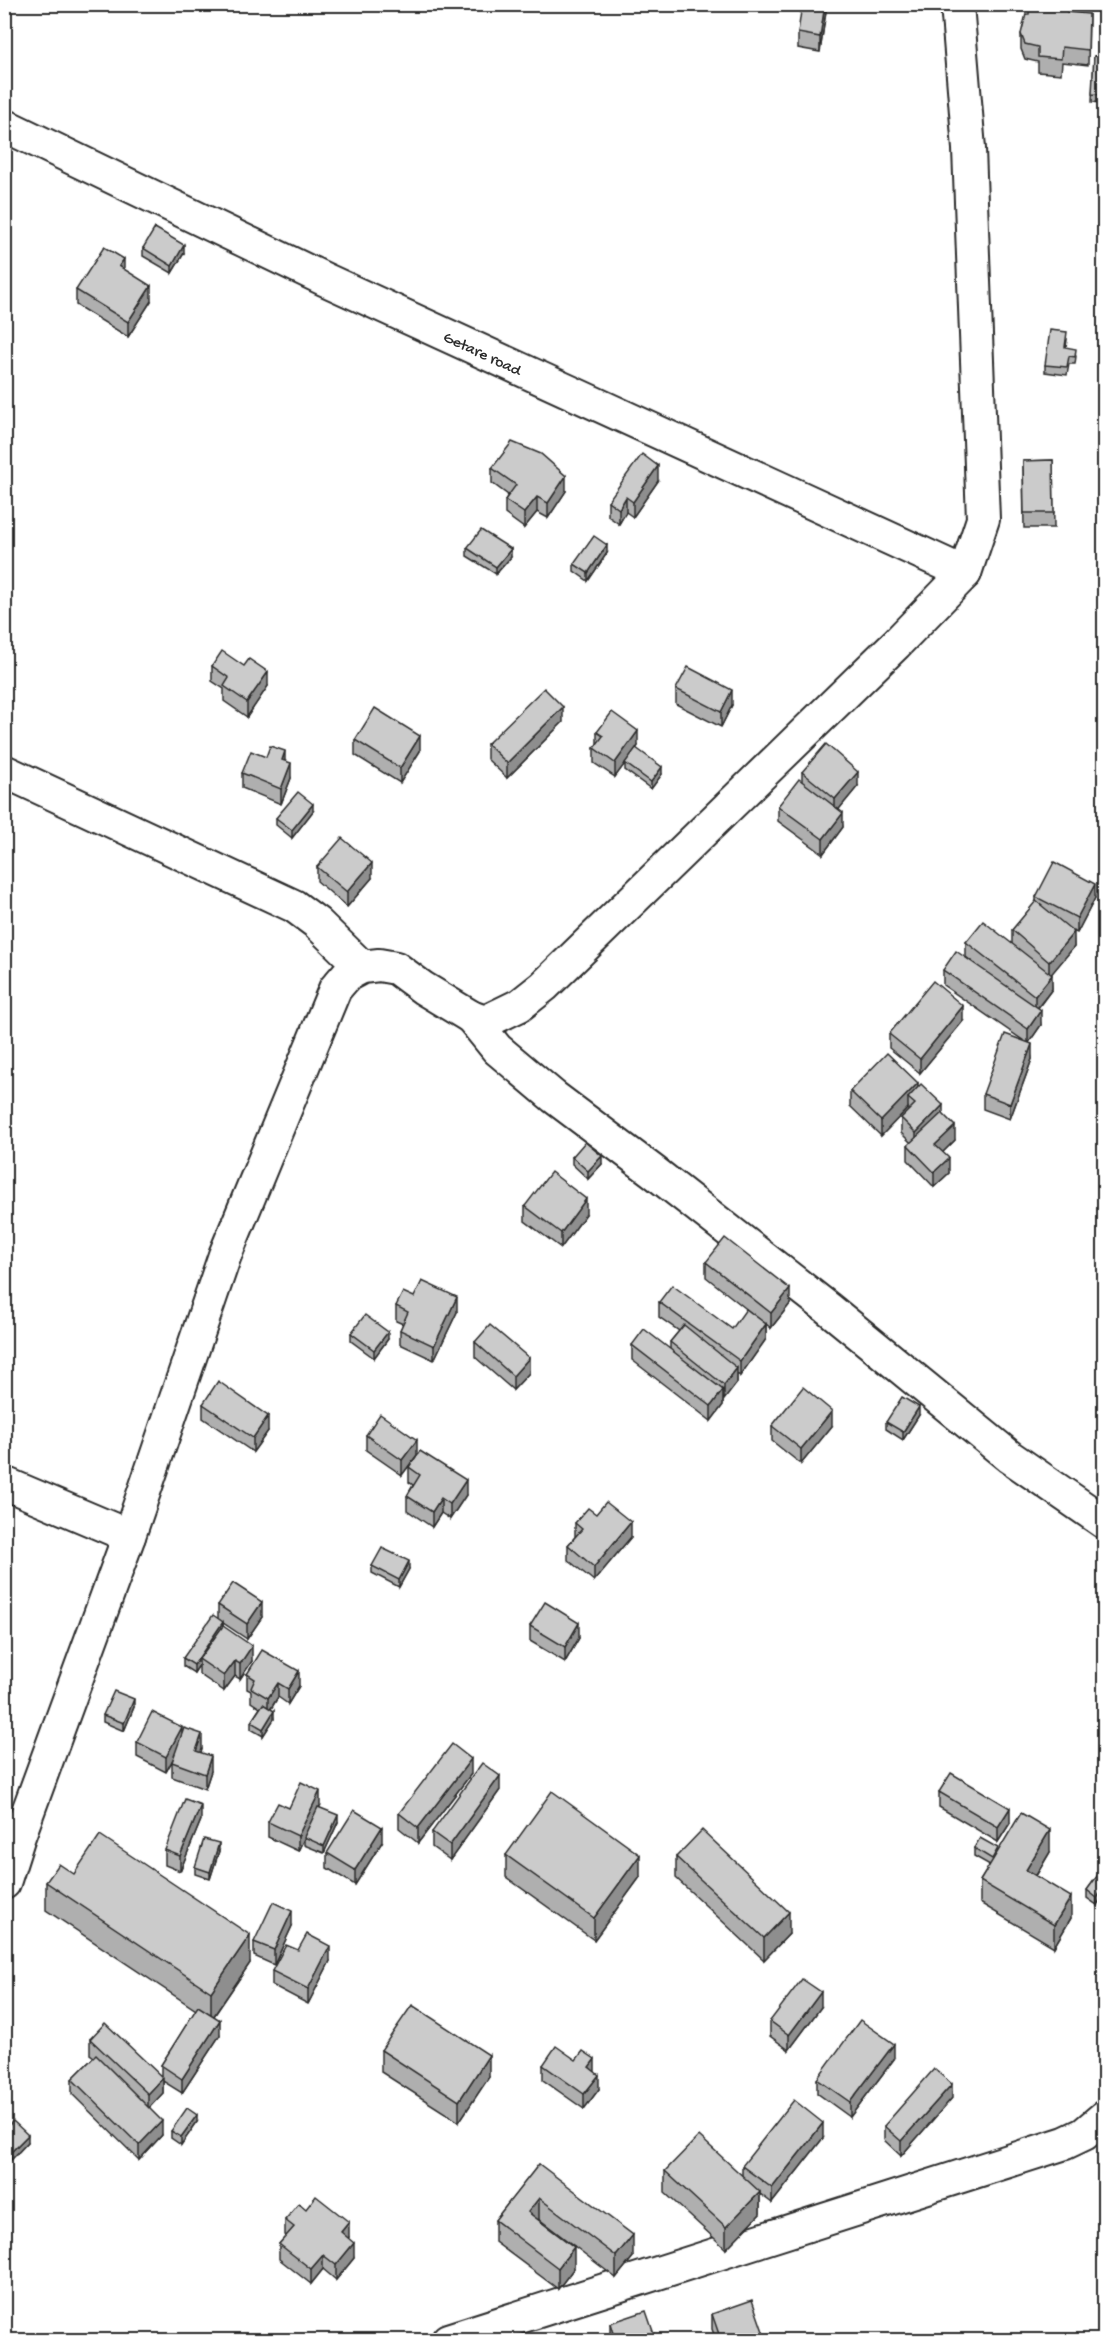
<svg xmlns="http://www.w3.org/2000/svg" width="1109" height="2345" viewBox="0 0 1109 2345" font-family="'Gochi Hand',sans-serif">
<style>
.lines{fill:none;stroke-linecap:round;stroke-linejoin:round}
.minor-casing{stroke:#2b2b2b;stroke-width:36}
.minor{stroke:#fff;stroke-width:32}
.wall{fill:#afafaf;stroke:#2b2b2b;stroke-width:1.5}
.shaded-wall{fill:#8e8e8e;stroke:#2b2b2b;stroke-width:1.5}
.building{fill:#cbcbcb;stroke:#2b2b2b;stroke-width:1.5}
.labels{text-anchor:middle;stroke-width:4.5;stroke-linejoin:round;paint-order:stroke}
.street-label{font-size:16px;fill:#2b2b2b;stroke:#fff}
</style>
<rect width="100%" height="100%" fill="#fff"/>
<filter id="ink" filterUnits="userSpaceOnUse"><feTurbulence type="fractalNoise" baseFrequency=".0167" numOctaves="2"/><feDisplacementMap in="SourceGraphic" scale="12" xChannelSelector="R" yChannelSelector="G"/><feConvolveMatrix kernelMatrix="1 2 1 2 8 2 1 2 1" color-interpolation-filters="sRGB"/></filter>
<g filter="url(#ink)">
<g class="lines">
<g class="minor-casing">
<g id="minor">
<polyline points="4,125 324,279 965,573"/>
<polyline points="4,771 294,906 317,923 362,967"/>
<polyline points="471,1017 497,1049 554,1097 654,1172 829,1309 1010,1457 1104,1522"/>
<polyline points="4,1483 129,1536"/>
<polyline points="4,1883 19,1836 129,1536 225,1255 335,989 347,975 362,967 379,965 396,968 423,988 471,1017 485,1022 520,1005 544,986 896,644 965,573 983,519 969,149 957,4"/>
<polyline points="448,2340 1065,2143 1084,2134 1104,2117"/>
</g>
</g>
<use href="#minor" class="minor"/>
</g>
<g class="wall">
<polygon points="827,4 820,52 798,48 798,33"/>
<polygon points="1067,12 1089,14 1088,65 1062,62 1061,74 1038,72 1038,62 1025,59 1021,49 1021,34"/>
<polygon points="1094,56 1104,57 1104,103 1092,102"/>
<polygon points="143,248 184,253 172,273 143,256"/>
<polygon points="76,290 151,301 128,337 76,305"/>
<polygon points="1067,340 1066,347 1076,356 1075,364 1069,364 1067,375 1045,372 1045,365"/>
<polygon points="1053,460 1054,528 1024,528 1023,461"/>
<polygon points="492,468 566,491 548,518 537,512 524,528 505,514 505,500 508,495 492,483"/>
<polygon points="658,481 633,517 626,512 619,524 608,516 608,501"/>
<polygon points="467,548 511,557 496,574 467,556"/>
<polygon points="607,553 588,581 574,571 574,564"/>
<polygon points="212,666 268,686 247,717 224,701 224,689 212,681"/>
<polygon points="676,689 732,705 721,727 676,704"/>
<polygon points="563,722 507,778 487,759 487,744"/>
<polygon points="597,732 638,746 636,749 662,774 651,789 625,770 625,763 615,777 594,763 594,748 597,744"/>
<polygon points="355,740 420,751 400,783 355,755"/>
<polygon points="266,757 285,761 291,778 281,804 242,788 242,773"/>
<polygon points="802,772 858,786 839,809 843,827 823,854 778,821 778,806 802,781"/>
<polygon points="313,811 292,838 276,825 276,818"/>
<polygon points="317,867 372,878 347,907 317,881"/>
<polygon points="1036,897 1095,898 1077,933 1073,931 1074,947 1051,974 1052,989 1038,1008 1041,1025 1029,1042 1032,1059 1010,1119 983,1109 983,1094 1024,1041 943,985 943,970 975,964 966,957 966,942 1012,944 1012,930 1036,902"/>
<polygon points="963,1021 920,1073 889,1048 889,1034"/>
<polygon points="918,1088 943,1114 955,1140 943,1152 949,1173 934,1187 908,1160 908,1145 911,1143 901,1133 901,1118 908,1111 908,1108 881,1136 850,1106 850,1091"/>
<polygon points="572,1157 602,1164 588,1179 572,1164"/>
<polygon points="525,1206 586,1214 561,1248 525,1221"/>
<polygon points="706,1262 790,1304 771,1328 766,1324 766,1339 740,1376 737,1374 737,1383 723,1399 723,1405 711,1421 632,1360 632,1345 670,1349 670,1342 679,1331 659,1317 659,1302 732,1329 764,1323 706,1277"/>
<polygon points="414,1297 457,1312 434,1360 400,1344 400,1330 403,1324 396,1321 396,1306"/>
<polygon points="351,1333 388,1339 374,1358 351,1341"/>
<polygon points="475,1342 529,1373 513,1390 475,1357"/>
<polygon points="203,1404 268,1431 253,1452 203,1418"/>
<polygon points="919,1415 903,1440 886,1429 886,1422"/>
<polygon points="772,1426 832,1426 801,1464 772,1441"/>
<polygon points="366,1435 417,1455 402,1475 366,1450"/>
<polygon points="409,1467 466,1495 450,1519 441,1513 432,1527 407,1510 407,1496 413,1485 409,1482"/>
<polygon points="596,1514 631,1537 594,1581 568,1560 568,1545 575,1537 575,1523"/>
<polygon points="372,1566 409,1569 399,1587 372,1573"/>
<polygon points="218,1605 262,1617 247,1639 223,1623 223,1626 252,1661 240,1679 235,1676 224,1691 199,1674 199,1665 194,1673 183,1666 183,1658 218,1618"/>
<polygon points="530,1626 579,1638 565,1662 530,1641"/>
<polygon points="247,1674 299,1686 288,1704 278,1697 271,1709 274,1719 263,1736 251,1729 251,1722 260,1708 251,1702 251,1691 247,1689"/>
<polygon points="134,1707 124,1731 103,1722 103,1715"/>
<polygon points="182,1734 202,1749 201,1753 211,1771 205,1789 172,1777 172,1762 173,1759 166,1772 137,1757 137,1742"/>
<polygon points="471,1774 418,1843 399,1828 399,1813"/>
<polygon points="500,1790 450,1860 432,1847 432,1832"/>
<polygon points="939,1792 1010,1823 998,1842 939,1807"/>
<polygon points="320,1806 319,1807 338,1822 324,1853 304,1845 304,1838 298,1851 268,1837 268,1822 289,1808"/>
<polygon points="201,1820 180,1871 165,1865 165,1850"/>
<polygon points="382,1842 355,1885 327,1868 327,1853"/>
<polygon points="974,1848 998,1851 1050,1852 1036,1876 1071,1918 1054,1947 980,1903 980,1881 990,1865 974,1856"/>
<polygon points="219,1851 210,1879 195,1874 195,1867"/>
<polygon points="506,1855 640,1877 594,1940 506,1877"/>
<polygon points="676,1857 789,1934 764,1960 676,1878"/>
<polygon points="74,1874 250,1963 214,2016 220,2035 182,2093 163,2081 163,2093 149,2107 162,2135 139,2160 72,2094 72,2079 94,2057 90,2054 90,2039 161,2076 161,2065 196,2010 46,1910 46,1882"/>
<polygon points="1098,1875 1097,1905 1087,1898 1087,1890"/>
<polygon points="292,1926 274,1965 254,1956 254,1942"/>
<polygon points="298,1950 330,1961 308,2004 272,1985 272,1971"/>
<polygon points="821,2007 789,2050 770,2036 770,2021"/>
<polygon points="381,2050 489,2077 459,2122 381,2072"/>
<polygon points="894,2059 850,2117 817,2093 817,2079"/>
<polygon points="576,2060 599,2089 584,2109 543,2080 543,2065"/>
<polygon points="952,2098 901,2156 884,2140 884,2126"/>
<polygon points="197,2122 181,2145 171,2138 171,2131"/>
<polygon points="4,2130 28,2142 11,2160 4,2154"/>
<polygon points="823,2138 772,2203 760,2194 760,2214 726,2249 665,2193 665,2171 742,2176 742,2166"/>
<polygon points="539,2164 633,2257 616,2278 539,2219 574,2268 558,2289 495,2242 495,2220"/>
<polygon points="306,2209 349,2237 348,2238 354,2258 336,2280 323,2269 311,2284 279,2259 279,2244 286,2236 285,2235 285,2220"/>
<polygon points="712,2314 766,2340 716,2340 712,2329"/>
<polygon points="610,2323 656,2340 610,2340"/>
</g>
<g class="shaded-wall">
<polygon points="825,4 827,4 820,52 820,37"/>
<polygon points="184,245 184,253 172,273 172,266"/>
<polygon points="124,259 124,273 119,266"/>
<polygon points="151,286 151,301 128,337 128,322"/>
<polygon points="658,466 658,481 633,517 633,502"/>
<polygon points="566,476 566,491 548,518 548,503"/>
<polygon points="537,497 537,512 524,528 524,513"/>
<polygon points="626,497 626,512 619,524 619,509"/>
<polygon points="607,545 607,553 588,581 588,573"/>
<polygon points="511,549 511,557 496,574 496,567"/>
<polygon points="268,672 268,686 247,717 247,702"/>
<polygon points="732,690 732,705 721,727 721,712"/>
<polygon points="563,707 563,722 507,778 507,763"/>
<polygon points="638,731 638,746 615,777 615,763"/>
<polygon points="420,736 420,751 400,783 400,768"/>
<polygon points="285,751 285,766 282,760"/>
<polygon points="291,763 291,778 281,804 281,789"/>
<polygon points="662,767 662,774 651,789 651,782"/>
<polygon points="858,772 858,786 835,814 835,799"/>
<polygon points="313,804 313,811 292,838 292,830"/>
<polygon points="843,813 843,827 823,854 823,839"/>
<polygon points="372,863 372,878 347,907 347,892"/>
<polygon points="1095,884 1095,898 1077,933 1077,918"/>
<polygon points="1074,932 1074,947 1049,977 1049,962"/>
<polygon points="1052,975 1052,989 1035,1011 1035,996"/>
<polygon points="963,1006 963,1021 920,1073 920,1059"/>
<polygon points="1041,1010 1041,1025 1028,1044 1028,1029"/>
<polygon points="1032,1044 1032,1059 1010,1119 1010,1104"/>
<polygon points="918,1083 918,1098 908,1098 908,1108 881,1136 881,1121"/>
<polygon points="943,1105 943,1120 916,1148 916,1133"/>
<polygon points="955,1126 955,1140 935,1160 935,1145"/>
<polygon points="602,1156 602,1164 588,1179 588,1171"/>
<polygon points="949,1158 949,1173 934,1187 934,1172"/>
<polygon points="586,1199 586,1214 561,1248 561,1233"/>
<polygon points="790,1289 790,1304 771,1328 771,1313"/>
<polygon points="457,1297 457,1312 434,1360 434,1346"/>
<polygon points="766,1324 766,1339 740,1376 740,1361"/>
<polygon points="388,1332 388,1339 374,1358 374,1350"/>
<polygon points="529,1358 529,1373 513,1390 513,1376"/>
<polygon points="737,1368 737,1383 724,1400 724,1385"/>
<polygon points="723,1390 723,1405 711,1421 711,1406"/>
<polygon points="919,1407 919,1415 903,1440 903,1432"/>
<polygon points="832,1411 832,1426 801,1464 801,1449"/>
<polygon points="268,1416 268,1431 253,1452 253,1438"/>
<polygon points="417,1440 417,1455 402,1475 402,1460"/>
<polygon points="466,1480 466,1495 450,1519 450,1504"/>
<polygon points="441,1498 441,1513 432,1527 432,1512"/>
<polygon points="631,1522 631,1537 594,1581 594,1567"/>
<polygon points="409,1561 409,1569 399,1587 399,1580"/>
<polygon points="262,1602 262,1617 247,1639 247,1624"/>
<polygon points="223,1622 223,1629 199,1659 199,1665 194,1673 194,1665"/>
<polygon points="579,1623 579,1638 565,1662 565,1647"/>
<polygon points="252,1646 252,1661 240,1679 240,1664"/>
<polygon points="235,1661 235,1676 224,1691 224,1676"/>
<polygon points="299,1671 299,1686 288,1704 288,1689"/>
<polygon points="278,1683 278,1697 268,1713 268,1698"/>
<polygon points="134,1699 134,1707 124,1731 124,1723"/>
<polygon points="274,1711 274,1719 263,1736 263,1729"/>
<polygon points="182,1727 182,1742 166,1772 166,1757"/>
<polygon points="202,1734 202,1749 196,1766 196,1751"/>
<polygon points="211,1756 211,1771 205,1789 205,1774"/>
<polygon points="471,1759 471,1774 418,1843 418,1828"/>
<polygon points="500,1776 500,1790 450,1860 450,1845"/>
<polygon points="320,1791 320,1806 298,1851 298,1836"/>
<polygon points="201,1805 201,1820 180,1871 180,1856"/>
<polygon points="1010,1808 1010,1823 998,1842 998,1827"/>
<polygon points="338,1815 338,1822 324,1853 324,1846"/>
<polygon points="382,1827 382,1842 355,1885 355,1870"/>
<polygon points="1050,1830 1050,1852 1026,1892 1026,1870"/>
<polygon points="219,1843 219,1851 210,1879 210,1872"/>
<polygon points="640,1855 640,1877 594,1940 594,1918"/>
<polygon points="1104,1887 1104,1895 1097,1905 1097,1898"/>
<polygon points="1071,1897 1071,1918 1054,1947 1054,1925"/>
<polygon points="292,1911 292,1926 274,1965 274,1950"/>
<polygon points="789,1912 789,1934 764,1960 764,1938"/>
<polygon points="250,1935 250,1963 211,2020 211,1992"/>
<polygon points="330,1946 330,1961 308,2004 308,1989"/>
<polygon points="821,1992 821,2007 789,2050 789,2035"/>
<polygon points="220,2020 220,2035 182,2093 182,2079"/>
<polygon points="894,2044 894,2059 850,2117 850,2102"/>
<polygon points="489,2055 489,2077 459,2122 459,2101"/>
<polygon points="595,2059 595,2074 589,2067"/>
<polygon points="599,2075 599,2089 584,2109 584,2094"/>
<polygon points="163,2078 163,2093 148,2109 148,2094"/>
<polygon points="952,2084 952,2098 901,2156 901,2141"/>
<polygon points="197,2115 197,2122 181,2145 181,2137"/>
<polygon points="162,2121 162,2135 139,2160 139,2145"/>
<polygon points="823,2123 823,2138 772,2203 772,2188"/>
<polygon points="28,2135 28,2142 11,2160 11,2152"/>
<polygon points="760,2192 760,2214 726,2249 726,2227"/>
<polygon points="539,2198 539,2219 528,2234 528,2212"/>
<polygon points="349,2222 349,2237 341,2247 341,2232"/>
<polygon points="633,2235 633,2257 616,2278 616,2256"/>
<polygon points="354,2243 354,2258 336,2280 336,2265"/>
<polygon points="574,2247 574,2268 558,2289 558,2268"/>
<polygon points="323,2255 323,2269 311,2284 311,2269"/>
</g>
<g class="building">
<polygon points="802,4 825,4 820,37 798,33"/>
<polygon points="1030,4 1066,4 1067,12 1089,14 1088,50 1062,47 1061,59 1038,57 1038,47 1025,44 1021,34 1026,14 1029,14"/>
<polygon points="1094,56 1104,57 1104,95 1092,94"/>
<polygon points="155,228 184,245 172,266 143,248"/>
<polygon points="104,247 124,259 119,266 151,286 128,322 76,290"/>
<polygon points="1050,330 1067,332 1065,347 1076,349 1075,357 1069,356 1067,367 1045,365"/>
<polygon points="512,442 541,454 566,476 548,503 537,497 524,513 505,500 516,485 492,468"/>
<polygon points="642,454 658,466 633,502 626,497 619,509 608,501"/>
<polygon points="1053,460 1054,513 1024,513 1023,461"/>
<polygon points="481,530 511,549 496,567 467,548"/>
<polygon points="594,536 607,545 588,573 574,564"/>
<polygon points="222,651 244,666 249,659 268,672 247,702 224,686 229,678 212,666"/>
<polygon points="688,667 732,690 721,712 676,689"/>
<polygon points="544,688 563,707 507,763 487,744"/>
<polygon points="375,708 420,736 400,768 355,740"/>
<polygon points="612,712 638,731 615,763 594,748 603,736 597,732"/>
<polygon points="826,744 858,772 835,799 802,772"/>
<polygon points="270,746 285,751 282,760 291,763 281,789 242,773 251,751 266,757"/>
<polygon points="636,748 662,767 651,782 625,763"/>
<polygon points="799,779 843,813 823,839 778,806"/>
<polygon points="298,792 313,804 292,830 276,818"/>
<polygon points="342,838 372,863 347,892 317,867"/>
<polygon points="1054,862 1095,884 1077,918 1036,897"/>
<polygon points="1036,901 1074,932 1049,962 1012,930"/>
<polygon points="983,921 1052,975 1035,996 966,942"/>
<polygon points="956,951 1041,1010 1028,1029 943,970"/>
<polygon points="933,981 963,1006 920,1059 889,1034"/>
<polygon points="1005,1034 1032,1044 1010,1104 983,1094"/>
<polygon points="887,1053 918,1083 881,1121 850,1091"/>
<polygon points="921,1084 943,1105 916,1133 901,1118 915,1104 908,1098"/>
<polygon points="942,1113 955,1126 935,1145 949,1158 934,1172 908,1145"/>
<polygon points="585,1142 602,1156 588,1171 572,1157"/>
<polygon points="551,1172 586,1199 561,1233 525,1206"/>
<polygon points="725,1238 790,1289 771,1313 706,1262"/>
<polygon points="422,1281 457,1297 434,1346 400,1330 408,1312 396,1306 403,1292 414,1297"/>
<polygon points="672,1285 732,1329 746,1309 766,1324 740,1361 659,1302"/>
<polygon points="365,1315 388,1332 374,1350 351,1333"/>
<polygon points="490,1325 529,1358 513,1376 475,1342"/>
<polygon points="684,1325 737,1368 724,1385 670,1342"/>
<polygon points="644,1329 723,1390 711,1406 632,1345"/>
<polygon points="218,1381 268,1416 253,1438 203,1404"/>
<polygon points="803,1387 832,1411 801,1449 772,1426"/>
<polygon points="902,1397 919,1407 903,1432 886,1422"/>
<polygon points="380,1414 417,1440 402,1460 366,1435"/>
<polygon points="420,1451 466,1480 450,1504 441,1498 432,1512 407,1496 420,1475 409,1467"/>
<polygon points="606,1502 631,1522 594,1567 568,1545 582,1529 575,1523 588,1508 596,1514"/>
<polygon points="382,1548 409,1561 399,1580 372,1566"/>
<polygon points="233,1583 262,1602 247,1624 218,1605"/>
<polygon points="545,1602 579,1623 565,1647 530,1626"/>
<polygon points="213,1615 223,1622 194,1665 183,1658"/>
<polygon points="223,1626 252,1646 240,1664 235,1661 224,1676 199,1659"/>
<polygon points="262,1650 299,1671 288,1689 278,1683 268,1698 251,1688 255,1679 247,1674"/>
<polygon points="114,1691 134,1699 124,1723 103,1715"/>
<polygon points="263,1704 274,1711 263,1729 251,1722"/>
<polygon points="152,1712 182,1727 166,1757 137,1742"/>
<polygon points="184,1728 202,1734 196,1751 211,1756 205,1774 172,1762"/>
<polygon points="452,1744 471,1759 418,1828 399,1813"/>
<polygon points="482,1763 500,1776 450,1845 432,1832"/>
<polygon points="951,1773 1010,1808 998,1827 939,1792"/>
<polygon points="301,1782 320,1791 298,1836 268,1822 278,1803 289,1808"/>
<polygon points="552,1791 640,1855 594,1918 506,1855"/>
<polygon points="185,1799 201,1805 180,1856 165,1850"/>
<polygon points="318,1807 338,1815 324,1846 304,1837"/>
<polygon points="354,1810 382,1827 355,1870 327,1853"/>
<polygon points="1021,1813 1050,1830 1026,1870 1071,1897 1054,1925 980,1881"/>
<polygon points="702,1830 789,1912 764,1938 676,1857"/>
<polygon points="100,1835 250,1935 211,1992 46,1882 59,1864 74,1874"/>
<polygon points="980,1838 998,1848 992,1859 974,1848"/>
<polygon points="204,1839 219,1843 210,1872 195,1867"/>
<polygon points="1098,1875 1104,1880 1104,1887 1097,1898 1087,1890"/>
<polygon points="273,1902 292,1911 274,1950 254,1942"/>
<polygon points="307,1934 330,1946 308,1989 272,1971 286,1945 298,1950"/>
<polygon points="802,1979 821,1992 789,2035 770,2021"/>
<polygon points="412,2005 489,2055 459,2101 381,2050"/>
<polygon points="198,2006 220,2020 182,2079 161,2065"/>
<polygon points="860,2020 894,2044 850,2102 817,2079"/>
<polygon points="105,2023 163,2078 148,2094 90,2039"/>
<polygon points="556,2046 576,2060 583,2051 595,2059 589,2067 599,2075 584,2094 543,2065"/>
<polygon points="96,2055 162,2121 139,2145 72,2079"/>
<polygon points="934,2069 952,2084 901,2141 884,2126"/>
<polygon points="794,2100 823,2123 772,2188 742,2166"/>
<polygon points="187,2108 197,2115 181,2137 171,2131"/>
<polygon points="13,2121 28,2135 11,2152 4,2146 4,2130"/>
<polygon points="699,2136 760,2192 726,2227 665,2171"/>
<polygon points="539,2164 633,2235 616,2256 539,2198 528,2212 574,2247 558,2268 495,2220"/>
<polygon points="316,2196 349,2222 341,2232 354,2243 336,2265 323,2255 311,2269 279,2244 294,2227 285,2220 299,2203 306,2209"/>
<polygon points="752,2300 766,2340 721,2340 712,2314"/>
<polygon points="646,2311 656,2340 615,2340 610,2323"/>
</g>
</g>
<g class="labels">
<g class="street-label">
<text transform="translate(483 352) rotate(25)" y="6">Getare road</text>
</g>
</g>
<rect width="1109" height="2345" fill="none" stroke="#fff" stroke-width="24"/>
<rect x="12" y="12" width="1085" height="2321" fill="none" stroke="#2b2b2b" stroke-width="2" filter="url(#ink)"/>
</svg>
